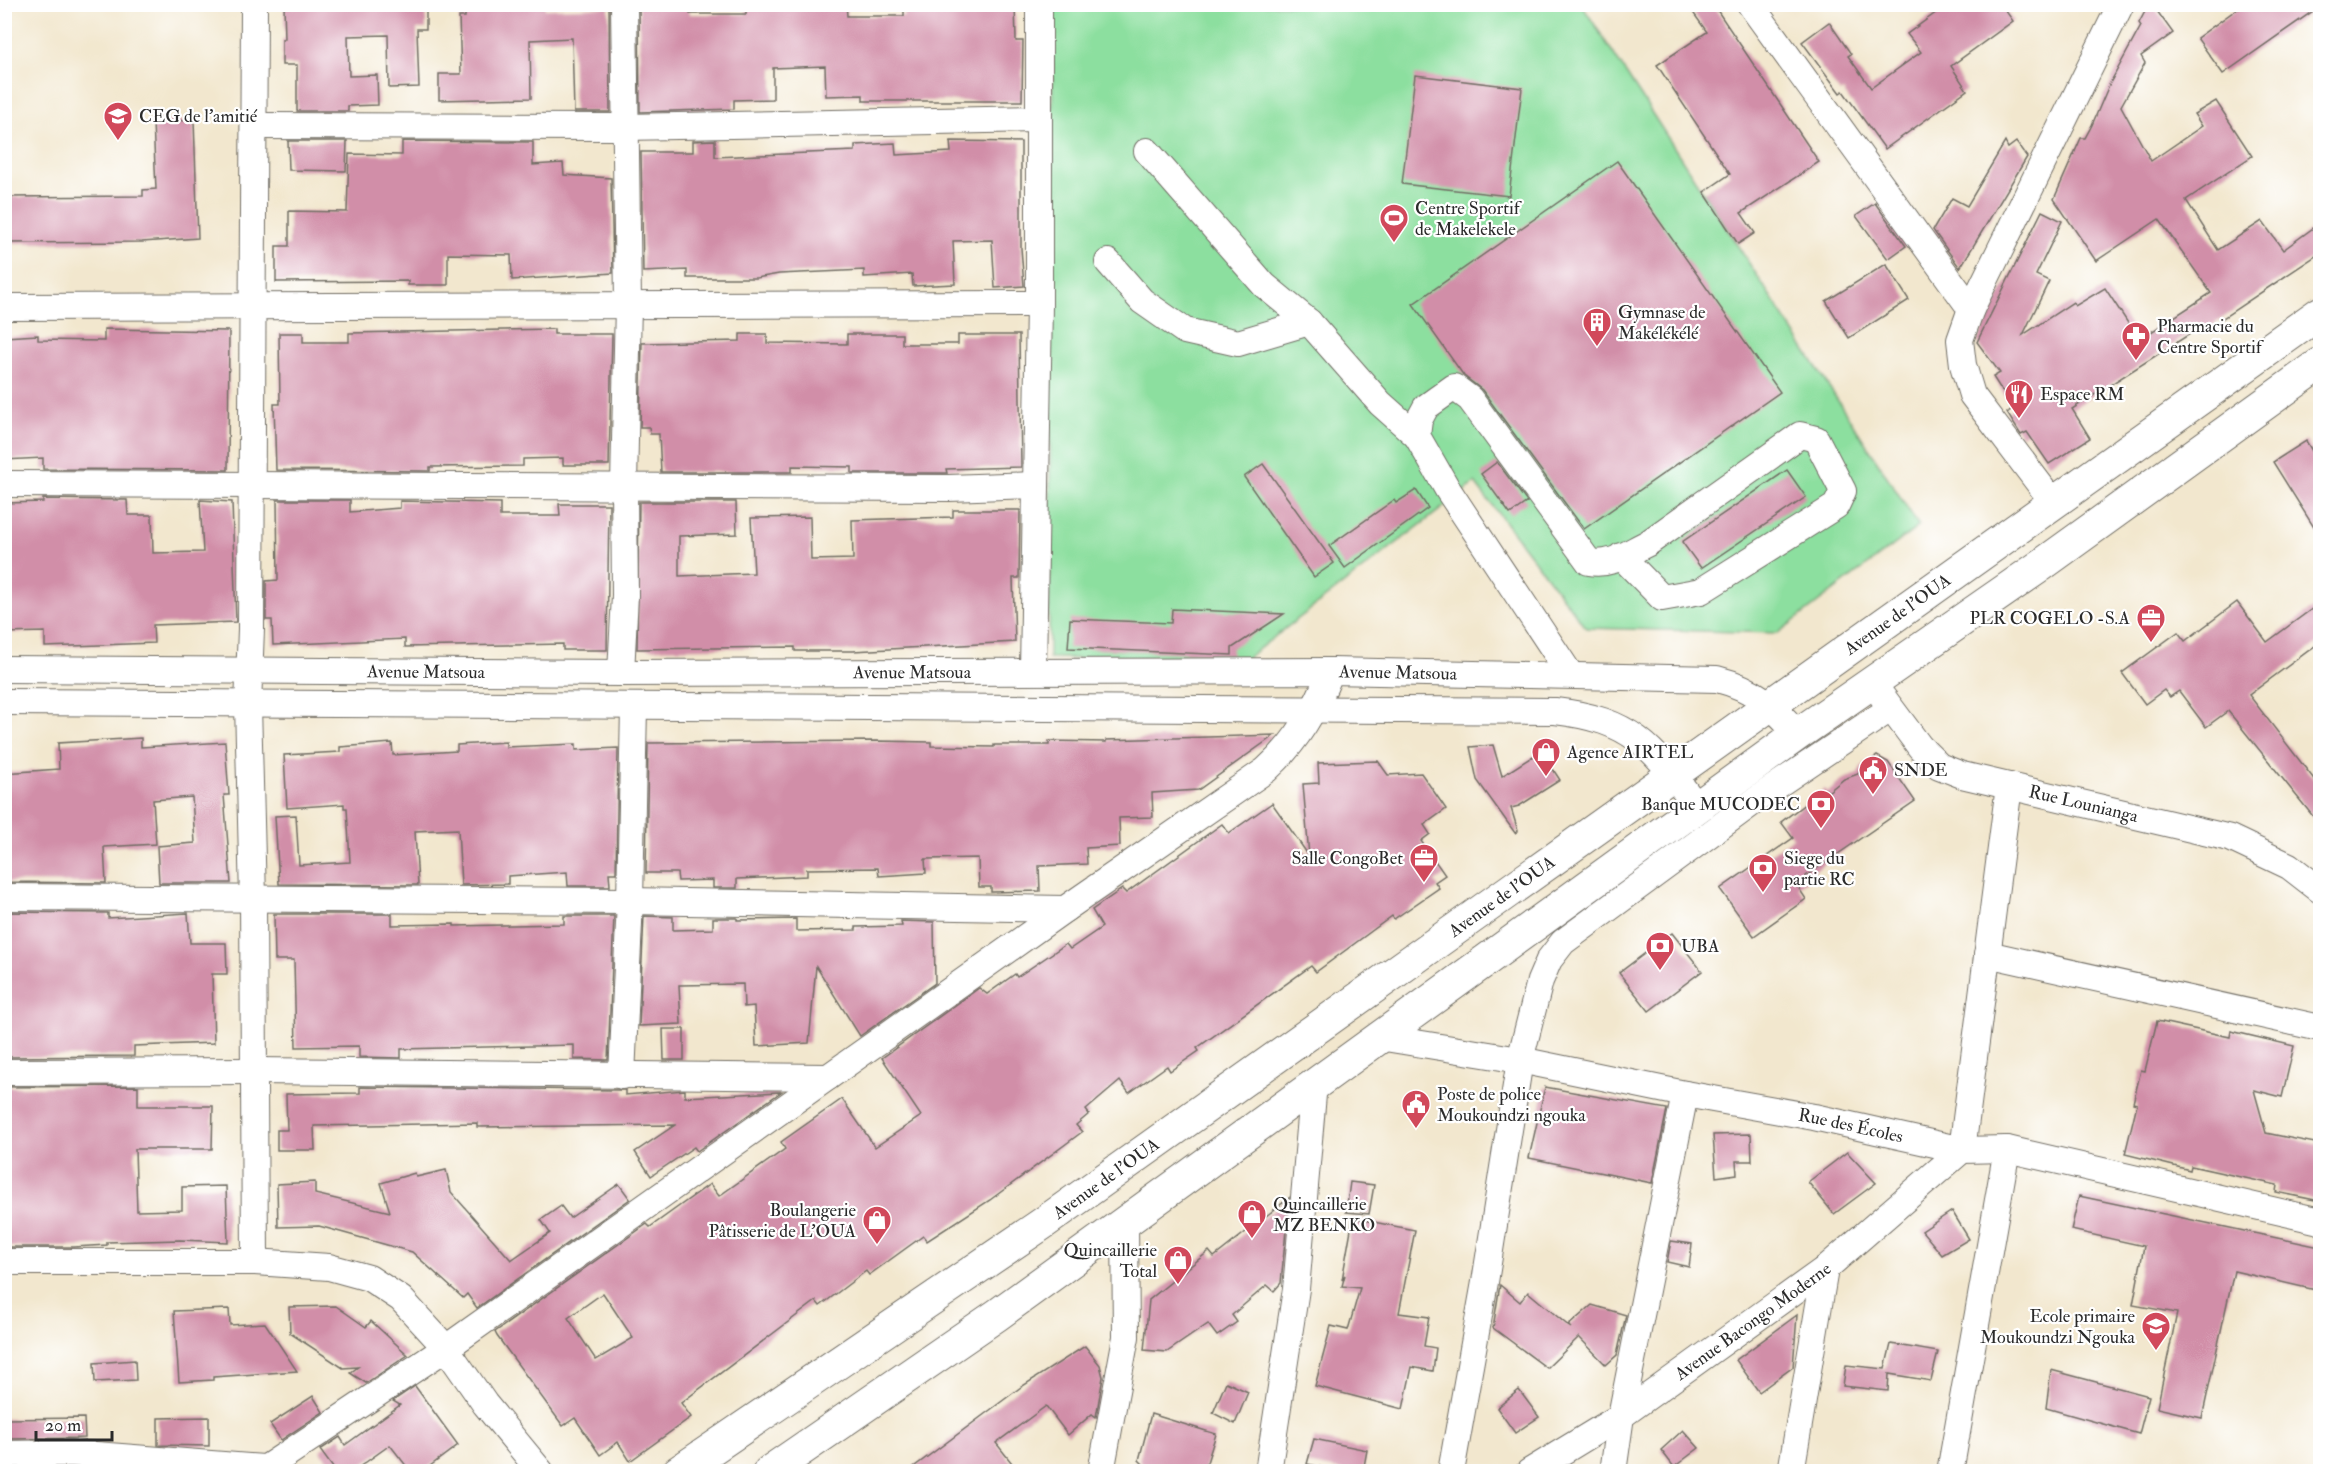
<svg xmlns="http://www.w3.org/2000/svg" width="2325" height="1476" viewBox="0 0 2325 1476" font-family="'IM FELL Double Pica',serif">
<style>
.green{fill:#8cdf9f;stroke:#5c8565;stroke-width:1.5}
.building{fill:#d18ea8;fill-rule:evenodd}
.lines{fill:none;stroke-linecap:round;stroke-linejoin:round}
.minor-casing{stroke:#716d64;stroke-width:28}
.major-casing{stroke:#716d64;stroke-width:34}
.minor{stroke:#fff;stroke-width:26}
.major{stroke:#fff;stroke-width:32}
.labels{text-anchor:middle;stroke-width:4.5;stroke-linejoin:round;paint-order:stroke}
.poi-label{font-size:18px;fill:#2b2b2b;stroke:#fff;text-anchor:start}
.street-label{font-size:18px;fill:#2b2b2b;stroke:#fff}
</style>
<rect width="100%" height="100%" fill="#fff"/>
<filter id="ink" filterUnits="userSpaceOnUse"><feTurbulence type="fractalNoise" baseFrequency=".0167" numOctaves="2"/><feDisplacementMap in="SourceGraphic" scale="12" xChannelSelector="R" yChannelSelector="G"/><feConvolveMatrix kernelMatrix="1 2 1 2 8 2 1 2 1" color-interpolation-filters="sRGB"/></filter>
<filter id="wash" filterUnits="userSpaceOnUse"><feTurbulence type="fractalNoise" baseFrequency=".008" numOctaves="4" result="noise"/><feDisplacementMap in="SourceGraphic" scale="24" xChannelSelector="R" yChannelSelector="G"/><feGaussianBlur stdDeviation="1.35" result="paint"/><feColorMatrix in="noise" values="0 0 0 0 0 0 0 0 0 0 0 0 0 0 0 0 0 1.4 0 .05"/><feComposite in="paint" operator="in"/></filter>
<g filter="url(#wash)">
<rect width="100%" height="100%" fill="#f2e7ce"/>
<polygon class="green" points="1053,5 1582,5 1919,526 1778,633 1586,628 1475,483 1243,661 1049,658"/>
<g id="blocks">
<g class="building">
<polygon points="426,4 426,29 417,29 419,87 389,88 388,35 348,36 349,76 377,75 378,105 348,106 348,111 297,111 297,65 282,65 282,39 285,39 284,5"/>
<polygon points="465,4 545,4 545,9 609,7 610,112 574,112 572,38 530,40 531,98 439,100 439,74 461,74 459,17 465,17"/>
<polygon points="639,4 689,4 690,14 746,14 746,4 846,4 847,16 904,16 904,4 1015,4 1016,41 1023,41 1022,101 863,101 863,95 826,96 825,66 773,68 773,99 734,100 734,109 640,112"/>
<polygon points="1687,4 1713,4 1819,162 1741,213 1755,233 1738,244 1704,192 1730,174 1657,65 1707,32"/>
<polygon points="1948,4 2001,4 2013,21 1951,66 1967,90 1885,149 1843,91 1840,93 1802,42 1829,22 1851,54 1848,56 1871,88 1921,52 1907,34"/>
<polygon points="2149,4 2152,4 2173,33 2141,56 2145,63 2121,106 2151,161 2202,126 2194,114 2216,101 2252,156 2186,200 2218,250 2262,221 2283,250 2320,223 2320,253 2199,334 2196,330 2072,409 2090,438 2049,464 2027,432 2021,435 2007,413 2013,408 1993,377 2000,373 1977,342 2042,211 2062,221 2036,275 2049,281 2023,335 2073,302 2075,306 2105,288 2139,340 2211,293 2159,219 2096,261 2054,199 2081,138 2085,138 2092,125 2109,85 2141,26 2139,23"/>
<polygon points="2244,4 2320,4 2320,6 2223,74 2197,38"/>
<polygon points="1415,75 1522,88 1509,196 1402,184"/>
<polygon points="194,120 198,238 142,242 4,243 4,197 143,196 143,190 156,189 153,122"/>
<polygon points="715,140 715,157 855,151 855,145 895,143 896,155 951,152 950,141 1021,142 1021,248 1024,286 995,288 992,240 953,241 955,284 913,286 912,274 864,277 864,270 779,274 756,278 687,278 687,270 643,272 641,152 693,152 693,141"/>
<polygon points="288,141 347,141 346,171 289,170"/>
<polygon points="402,141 533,142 533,165 563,163 564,175 611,178 613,273 512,280 511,255 448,254 448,285 408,285 408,281 276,282 276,246 289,246 289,211 347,212 349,154 402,155"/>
<polygon points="2005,142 2008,148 2016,142 2027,157 1960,268 1933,230 1952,198 1967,206"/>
<polygon points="1617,161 1780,392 1584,529 1482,390 1464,376 1413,304"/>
<polygon points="1875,203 1906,246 1888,259 1856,216"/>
<polygon points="1886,264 1909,300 1849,338 1826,301"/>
<polygon points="104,329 229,331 228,470 43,469 43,458 4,460 4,337 38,335 38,340 104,341"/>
<polygon points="554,329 554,334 612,334 609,465 563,465 563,458 523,459 523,466 430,467 430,471 276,470 274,404 280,404 279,333 303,333 303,342 349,342 349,333"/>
<polygon points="740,334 767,334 767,343 847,344 847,334 902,334 902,344 958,344 958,335 1019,335 1021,467 946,469 947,473 852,473 852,467 792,466 792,472 661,472 659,434 650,434 649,427 640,427 642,343 740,341"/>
<polygon points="2306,441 2320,464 2320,537 2273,462"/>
<polygon points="1497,462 1527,502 1510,514 1481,474"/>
<polygon points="1263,464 1334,563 1314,577 1244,477"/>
<polygon points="1787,470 1806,497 1701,568 1682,542"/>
<polygon points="1416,490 1428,508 1345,568 1329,546 1394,500 1396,503"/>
<polygon points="43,499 127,500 128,515 152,515 153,553 203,552 200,500 232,502 236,622 153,625 154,643 45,647 45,632 4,633 4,503 43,502"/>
<polygon points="277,500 350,500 350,512 400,508 400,501 500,503 500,516 560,516 559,504 609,504 607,650 563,650 563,644 405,647 405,639 273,645 272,620 266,620 266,581 278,580"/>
<polygon points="639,502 736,502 737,534 679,536 679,576 754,573 751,518 810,517 811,560 853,559 852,520 953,517 953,510 1020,510 1019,578 1013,578 1015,642 853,651 795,651 795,647 637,649"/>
<polygon points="2237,602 2267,642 2320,603 2320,642 2249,695 2320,787 2320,825 2228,711 2206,727 2179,691 2170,697 2164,690 2145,704 2122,673 2178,632 2185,641"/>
<polygon points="1172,609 1284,614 1232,648 1232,655 1068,648 1070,619 1171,623"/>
<polygon points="1275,735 1198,790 1152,793 1153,817 1119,818 1120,846 1086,848 1087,864 1039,866 1040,891 991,892 991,887 979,887 978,858 925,859 926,873 879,876 878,868 807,869 807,876 737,879 737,888 713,888 713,880 678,881 677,873 646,873 648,743 876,741 931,742 931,746 994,747 994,745 1049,745 1049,741 1106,742 1106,740"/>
<polygon points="141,738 141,747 225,742 229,795 224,795 231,883 159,883 157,846 195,843 192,797 153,800 156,844 104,847 106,883 4,882 4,773 59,769 58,743"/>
<polygon points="506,742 506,747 576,744 576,750 618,748 616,873 609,873 610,886 568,886 567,872 508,876 508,884 461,885 458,829 415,831 418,885 279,884 275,816 296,815 299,865 350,862 347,808 344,808 344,804 287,808 284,755 340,752 340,747 392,743 393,755 457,751 457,745"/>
<polygon points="1493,745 1502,776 1541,751 1560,780 1519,806 1511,808 1518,831 1515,833 1477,780 1470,747"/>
<polygon points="1877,756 1888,762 1915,801 1806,876 1808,880 1798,887 1806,899 1754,936 1720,889 1793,838 1781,822 1825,789 1828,792 1844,779 1858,774 1861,767"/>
<path d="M1378,761L1388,775L1421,773L1446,809L1424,825L1430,834L1421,841L1445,875L1435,882L1439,888L1394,919L1392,916L1316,972L1311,966L1197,1048L1199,1051L1170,1071L1167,1066L1129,1093L1120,1081L1086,1110L1089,1114L1076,1125L1082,1132L990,1200L927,1241L923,1236L869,1275L866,1271L820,1306L816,1301L681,1403L691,1417L630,1461L618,1442L600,1455L575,1418L563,1426L497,1336L495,1332L647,1224L650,1227L710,1184L719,1196L785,1149L781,1142L842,1099L875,1147L921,1116L882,1058L979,988L987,994L1015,974L1017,977L1066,944L1070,949L1102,927L1092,910L1122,889L1126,893L1222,824L1229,833L1272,803L1309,856L1303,784L1319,783L1318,763ZM603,1293L633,1338L596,1360L568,1318Z"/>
<polygon points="4,912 108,913 108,918 188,913 190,943 226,943 227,974 212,974 214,1043 134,1046 134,1056 4,1057"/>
<polygon points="274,914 392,914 392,925 454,924 454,926 564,924 564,916 614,916 608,1060 574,1059 574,1045 401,1049 401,1058 359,1057 359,1046 296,1047 294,960 275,960"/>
<polygon points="644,916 673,917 673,930 713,929 713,918 737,918 737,920 796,919 796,931 856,930 856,927 902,926 901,921 934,922 935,983 860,1036 816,966 809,1043 756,1046 754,1006 744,1007 743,984 679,985 681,1024 639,1026"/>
<polygon points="1672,933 1702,971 1649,1011 1619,973"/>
<polygon points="2157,1021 2230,1037 2231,1031 2294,1046 2282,1097 2254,1090 2266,1133 2320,1144 2320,1201 2276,1192 2277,1185 2191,1166 2190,1170 2125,1154 2137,1104 2133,1103 2141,1070 2145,1071"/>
<polygon points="663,1029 684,1029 684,1060 664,1060"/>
<polygon points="138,1086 138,1106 213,1106 212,1149 135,1149 137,1211 182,1210 182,1187 226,1186 228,1242 180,1240 107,1242 107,1245 74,1247 4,1247 4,1087"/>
<polygon points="360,1087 617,1090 625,1090 625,1095 685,1090 685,1097 781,1092 697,1151 694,1147 651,1176 635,1152 675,1125 477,1127 477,1123 314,1126 315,1150 277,1150 277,1130 287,1130 286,1094 360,1093"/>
<polygon points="1545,1087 1667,1109 1652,1183 1529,1158"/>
<polygon points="1751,1134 1752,1161 1736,1161 1737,1174 1716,1177 1713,1135"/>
<polygon points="1847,1152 1876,1183 1834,1214 1808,1182"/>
<polygon points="446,1170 451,1192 511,1260 550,1233 541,1220 561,1206 570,1218 619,1184 630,1199 477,1308 467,1294 463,1298 412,1252 319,1226 278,1227 277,1184 315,1182 315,1194 390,1212 381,1183 415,1173 416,1177"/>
<polygon points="1350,1182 1374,1185 1369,1214 1346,1212"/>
<polygon points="2079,1196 2320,1247 2320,1291 2234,1271 2202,1418 2157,1408 2177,1313 2133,1305 2144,1246 2071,1230"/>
<polygon points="1289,1198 1281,1283 1274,1291 1267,1285 1232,1315 1237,1322 1217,1336 1208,1324 1167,1352 1144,1350 1149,1300 1209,1251 1214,1257"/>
<polygon points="1952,1211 1969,1239 1942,1255 1922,1231"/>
<polygon points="1353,1218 1415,1230 1399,1313 1429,1317 1424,1346 1436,1348 1433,1371 1412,1367 1403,1409 1315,1386 1331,1326 1348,1330 1360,1288 1342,1286 1345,1275 1342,1280"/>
<polygon points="1671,1241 1692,1244 1689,1267 1667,1262"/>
<polygon points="1500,1285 1520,1302 1528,1292 1571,1328 1568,1326 1592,1305 1626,1315 1617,1355 1606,1365 1579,1337 1547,1368 1493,1328"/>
<polygon points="336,1306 366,1327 371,1321 408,1355 366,1383 350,1373 358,1367 343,1368 290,1333 289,1307"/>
<polygon points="229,1309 230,1325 265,1323 297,1371 213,1377 213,1380 179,1382 174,1311"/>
<polygon points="1797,1315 1793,1367 1759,1392 1736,1360"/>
<polygon points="1891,1344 1938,1352 1931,1381 1889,1374 1888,1391 1843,1386 1846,1365 1885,1369"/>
<polygon points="1085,1346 1100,1365 1103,1377 1096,1417 1092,1414 1068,1435 1046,1406 996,1443 1019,1472 907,1472 1021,1387"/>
<polygon points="135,1360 136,1380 95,1382 94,1363"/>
<polygon points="2051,1370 2149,1396 2139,1434 2046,1408"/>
<polygon points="1226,1382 1248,1392 1235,1424 1213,1413"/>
<polygon points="415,1386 458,1445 422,1472 411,1472 390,1445 352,1472 336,1472 320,1450 340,1437 345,1445 400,1405 393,1401"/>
<polygon points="1519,1390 1539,1417 1515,1433 1497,1408"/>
<polygon points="313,1396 323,1412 281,1440 270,1424"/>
<polygon points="1151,1414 1216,1434 1204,1472 1151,1472 1139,1460"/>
<polygon points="209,1417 209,1446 158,1445 158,1418"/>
<polygon points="84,1418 85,1438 4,1439 4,1419"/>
<polygon points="1683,1430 1699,1448 1674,1467 1661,1450"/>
<polygon points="1314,1439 1367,1450 1363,1472 1348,1472 1307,1464"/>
</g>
</g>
</g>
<g filter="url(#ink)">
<use href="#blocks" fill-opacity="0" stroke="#716d64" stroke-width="1.5"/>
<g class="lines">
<g class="minor-casing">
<g id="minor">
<polyline points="254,4 251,629 248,705 253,898 255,1262"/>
<polyline points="1750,4 1971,309"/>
<polyline points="254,126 624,127 1037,119"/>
<polyline points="1147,151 1264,285 1309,322 1380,403 1417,436"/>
<polyline points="1108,262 1142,301 1185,331 1238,343 1309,322"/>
<polyline points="4,307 1039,304"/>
<polyline points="4,484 949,488 1035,485"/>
<polyline points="2053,502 1972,395 1963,365 1960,340 1971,309 2121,4"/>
<path id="s1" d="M4,669L621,673L1331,671L1717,679C1756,689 1772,705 1798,734"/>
<polyline points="1033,671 1039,304 1039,4"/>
<polyline points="621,673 625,595 624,485 628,304 624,4"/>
<path d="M1570,674L1448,490L1417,436L1419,420L1426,407L1454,387L1470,399L1589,562C1613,566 1627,553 1648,543L1800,435L1816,439L1843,491L1836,506L1701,591L1662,598L1621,556"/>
<path id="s2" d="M1882,696L1920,747L1939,766L1962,775L2230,838L2289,866L2320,890"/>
<path d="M4,702L1555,711C1634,720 1653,748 1698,808"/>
<polyline points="4,897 630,901 1065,909"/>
<polyline points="1987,954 2320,1028"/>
<path id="s3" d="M1379,1037L1520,1060L1685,1094L1814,1117L1962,1150L2007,1149L2320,1221"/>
<polyline points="4,1072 255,1071 828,1077"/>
<polyline points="622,1076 630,901 634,707"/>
<polyline points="4,1262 255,1262 329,1267 369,1278 401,1299 446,1348 485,1404 541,1472"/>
<polyline points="4,1454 70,1453 264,1468"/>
<path d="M260,1472L446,1348L1065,909L1266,770C1297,742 1316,709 1331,671"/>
<polyline points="1101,1472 1126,1337 1125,1220"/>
<polyline points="1268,1472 1296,1289 1314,1083"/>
<polyline points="1451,1472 1485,1282 1520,1060 1540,981 1549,960 1563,942 1767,792 1890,709"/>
<path id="s4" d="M1529,1472L1621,1416L1825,1269L1962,1150L2009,786"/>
<polyline points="1613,1472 1621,1416 1685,1094"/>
<polyline points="1791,1472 1825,1269"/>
<polyline points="1950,1472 2007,1149"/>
</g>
</g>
<g class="major-casing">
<g id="major">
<path id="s5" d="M678,1472L1042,1224L2320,313"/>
<polyline points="769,1472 997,1315 1798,734 2036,569 2320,364"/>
</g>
</g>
<use href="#minor" class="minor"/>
<use href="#major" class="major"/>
</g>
</g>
<defs>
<g id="school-pin" transform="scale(1.5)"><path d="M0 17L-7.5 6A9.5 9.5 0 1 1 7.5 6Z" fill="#d1495b" stroke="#fff"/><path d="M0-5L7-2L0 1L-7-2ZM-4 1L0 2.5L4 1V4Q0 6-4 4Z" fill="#fff"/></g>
<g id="stadium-pin" transform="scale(1.5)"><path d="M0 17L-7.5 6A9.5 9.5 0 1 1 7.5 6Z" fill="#d1495b" stroke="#fff"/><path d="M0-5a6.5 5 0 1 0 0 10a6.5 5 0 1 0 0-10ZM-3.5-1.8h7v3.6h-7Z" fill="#fff"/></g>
<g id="building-pin" transform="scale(1.5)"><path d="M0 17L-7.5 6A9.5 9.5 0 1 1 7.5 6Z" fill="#d1495b" stroke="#fff"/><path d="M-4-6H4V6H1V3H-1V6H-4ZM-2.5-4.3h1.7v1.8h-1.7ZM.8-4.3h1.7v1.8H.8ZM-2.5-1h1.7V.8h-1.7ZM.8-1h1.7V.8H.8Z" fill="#fff"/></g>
<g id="pharmacy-pin" transform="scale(1.5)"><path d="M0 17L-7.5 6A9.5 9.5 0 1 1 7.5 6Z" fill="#d1495b" stroke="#fff"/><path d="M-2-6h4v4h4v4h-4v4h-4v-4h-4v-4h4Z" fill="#fff"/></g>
<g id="restaurant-pin" transform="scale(1.5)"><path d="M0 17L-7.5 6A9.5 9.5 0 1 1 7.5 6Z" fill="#d1495b" stroke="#fff"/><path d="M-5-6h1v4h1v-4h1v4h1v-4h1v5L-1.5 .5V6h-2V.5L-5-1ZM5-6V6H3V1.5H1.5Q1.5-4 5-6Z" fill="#fff"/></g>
<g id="office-pin" transform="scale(1.5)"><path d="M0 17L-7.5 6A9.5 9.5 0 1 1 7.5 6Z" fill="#d1495b" stroke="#fff"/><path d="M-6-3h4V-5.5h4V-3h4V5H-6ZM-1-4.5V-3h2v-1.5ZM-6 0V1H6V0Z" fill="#fff"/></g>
<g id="shop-pin" transform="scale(1.5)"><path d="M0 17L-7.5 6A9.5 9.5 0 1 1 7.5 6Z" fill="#d1495b" stroke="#fff"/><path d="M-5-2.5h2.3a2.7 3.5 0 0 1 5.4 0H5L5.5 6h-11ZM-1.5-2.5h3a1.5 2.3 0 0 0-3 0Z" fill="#fff"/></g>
<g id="civic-pin" transform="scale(1.5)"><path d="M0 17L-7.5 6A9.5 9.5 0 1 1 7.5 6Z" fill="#d1495b" stroke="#fff"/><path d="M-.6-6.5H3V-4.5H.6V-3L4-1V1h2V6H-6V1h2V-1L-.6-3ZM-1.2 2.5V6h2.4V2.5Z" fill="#fff"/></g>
<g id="bank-pin" transform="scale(1.5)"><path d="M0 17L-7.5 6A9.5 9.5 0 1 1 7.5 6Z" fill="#d1495b" stroke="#fff"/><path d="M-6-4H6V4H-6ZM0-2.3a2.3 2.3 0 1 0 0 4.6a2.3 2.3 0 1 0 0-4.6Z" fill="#fff"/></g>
</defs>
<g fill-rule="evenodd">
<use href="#school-pin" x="118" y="116"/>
<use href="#stadium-pin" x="1394" y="218"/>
<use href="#building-pin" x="1597" y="322"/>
<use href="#pharmacy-pin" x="2136" y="336"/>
<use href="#restaurant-pin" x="2019" y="394"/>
<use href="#office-pin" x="2151" y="618"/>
<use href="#shop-pin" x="1546" y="752"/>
<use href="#civic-pin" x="1873" y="770"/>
<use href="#bank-pin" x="1821" y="804"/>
<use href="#office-pin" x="1424" y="858"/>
<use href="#bank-pin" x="1763" y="868"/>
<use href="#bank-pin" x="1660" y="946"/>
<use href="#civic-pin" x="1416" y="1104"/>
<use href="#shop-pin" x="1252" y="1214"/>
<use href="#shop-pin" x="877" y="1220"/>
<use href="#shop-pin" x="1178" y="1260"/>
<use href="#school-pin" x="2156" y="1326"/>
</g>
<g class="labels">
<g class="poi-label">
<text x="139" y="122">CEG de l'amitié</text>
<text x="1415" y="214">Centre Sportif<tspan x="1415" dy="21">de Makelekele</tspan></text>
<text x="1618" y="318">Gymnase de<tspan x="1618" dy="21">Makélékélé</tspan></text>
<text x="2157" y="332">Pharmacie du<tspan x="2157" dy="21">Centre Sportif</tspan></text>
<text x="2040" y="400">Espace RM</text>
<text x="2130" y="624" text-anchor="end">PLR COGELO -S.A</text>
<text x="1567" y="758">Agence AIRTEL</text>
<text x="1894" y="776">SNDE</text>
<text x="1800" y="810" text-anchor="end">Banque MUCODEC</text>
<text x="1403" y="864" text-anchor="end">Salle CongoBet</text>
<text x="1784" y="864">Siege du<tspan x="1784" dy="21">partie RC</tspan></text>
<text x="1681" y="952">UBA</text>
<text x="1437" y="1100">Poste de police<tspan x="1437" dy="21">Moukoundzi ngouka</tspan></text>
<text x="1273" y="1210">Quincaillerie<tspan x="1273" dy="21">MZ BENKO</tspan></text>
<text x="856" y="1216" text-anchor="end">Boulangerie<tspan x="856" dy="21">Pâtisserie de L'OUA</tspan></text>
<text x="1157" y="1256" text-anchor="end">Quincaillerie<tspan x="1157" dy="21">Total</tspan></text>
<text x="2135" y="1322" text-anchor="end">Ecole primaire<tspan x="2135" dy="21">Moukoundzi Ngouka</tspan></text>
</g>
<g class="street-label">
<text dy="6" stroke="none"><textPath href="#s5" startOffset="1491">Avenue de l'OUA</textPath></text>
<text dy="6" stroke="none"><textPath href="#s1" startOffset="908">Avenue Matsoua</textPath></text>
<text dy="6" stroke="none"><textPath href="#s1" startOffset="1394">Avenue Matsoua</textPath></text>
<text dy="6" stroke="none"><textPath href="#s1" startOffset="422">Avenue Matsoua</textPath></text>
<text dy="6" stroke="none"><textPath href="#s2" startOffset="240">Rue Lounianga</textPath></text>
<text dy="6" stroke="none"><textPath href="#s5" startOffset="1005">Avenue de l'OUA</textPath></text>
<text dy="6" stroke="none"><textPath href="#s3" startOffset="480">Rue des Écoles</textPath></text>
<text dy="6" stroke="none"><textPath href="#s5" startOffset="519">Avenue de l'OUA</textPath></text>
<text dy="6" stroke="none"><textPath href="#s4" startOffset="270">Avenue Bacongo Moderne</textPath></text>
</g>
</g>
<rect width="2325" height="1476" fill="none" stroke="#fff" stroke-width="24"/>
<path d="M36 1431v9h76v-9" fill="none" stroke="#2b2b2b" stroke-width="3"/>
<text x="45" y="1431" font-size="18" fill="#2b2b2b" stroke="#ffffff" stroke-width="4.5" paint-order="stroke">20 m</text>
</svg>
